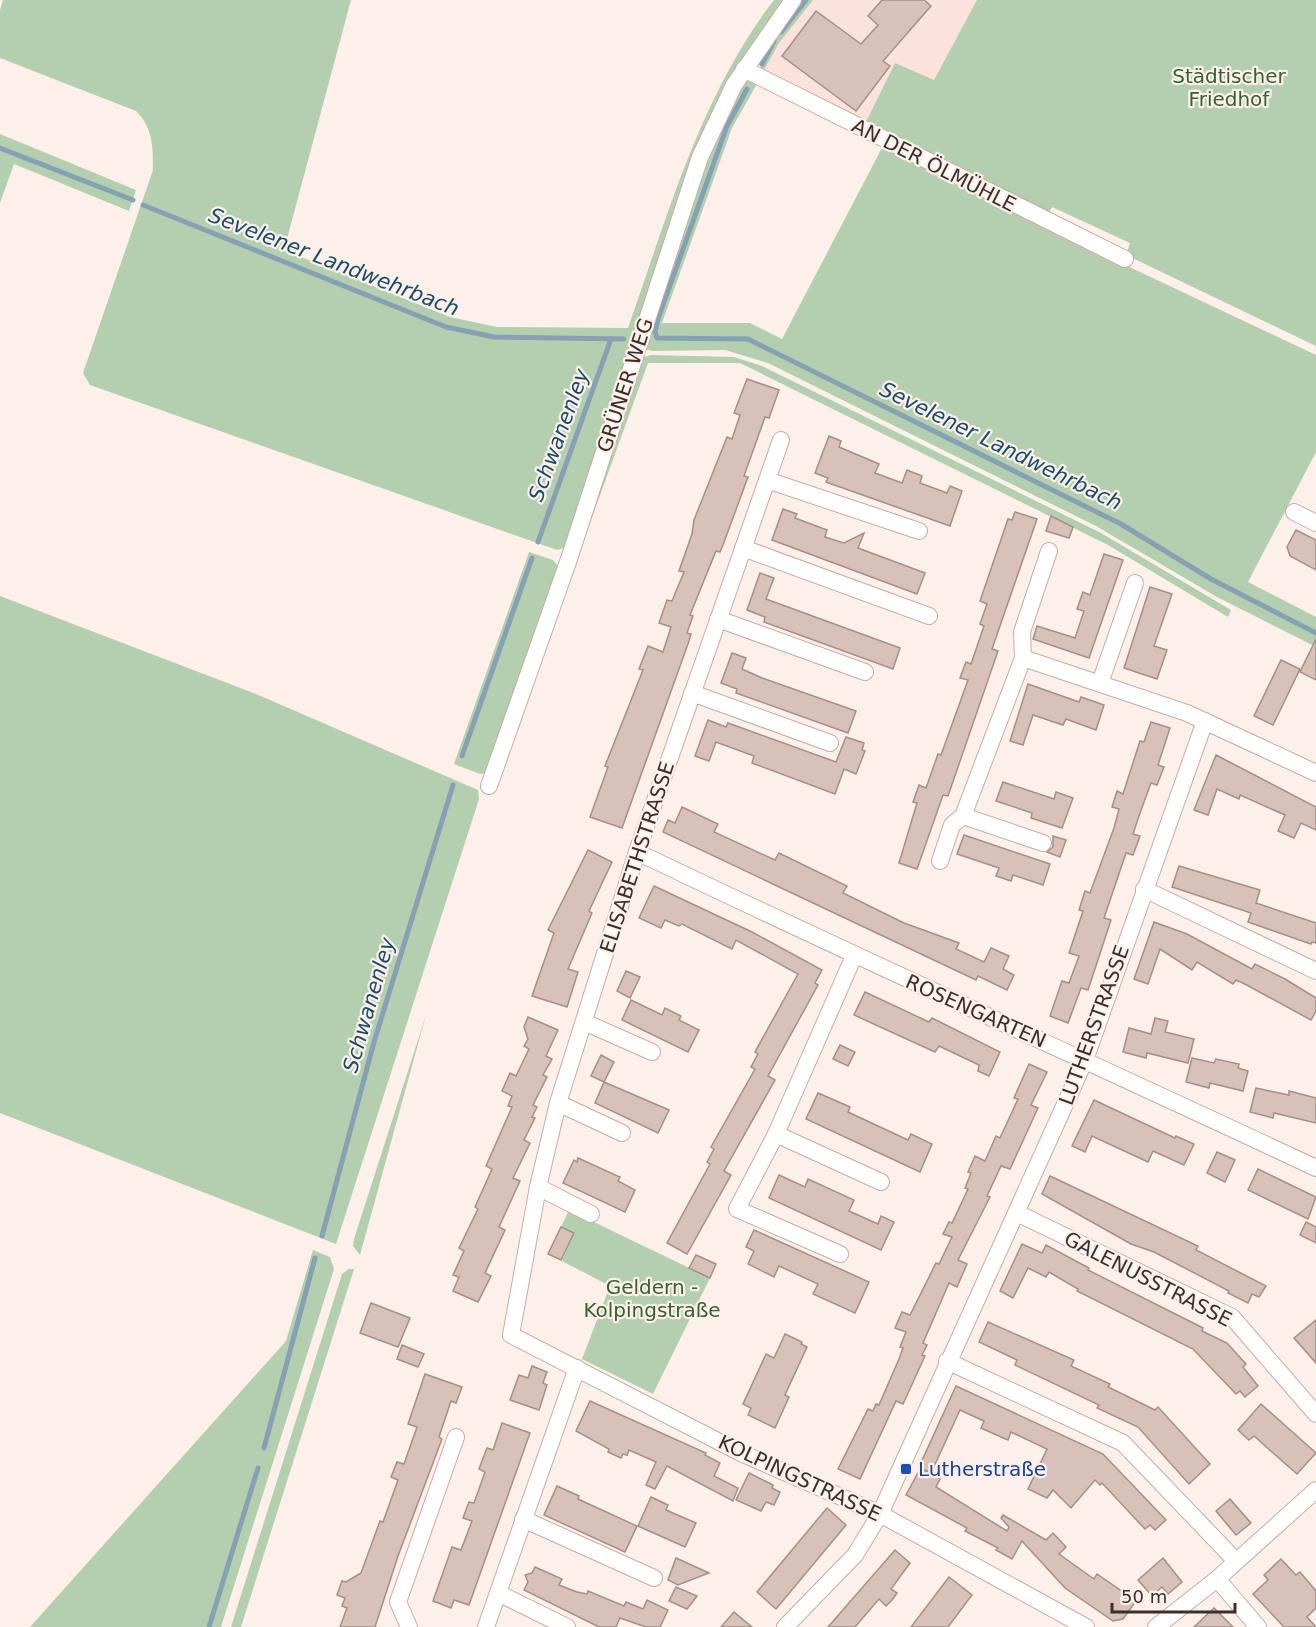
<svg xmlns="http://www.w3.org/2000/svg" width="1316" height="1627" viewBox="0 0 1316 1627" font-family="'DejaVu Sans',sans-serif">
<style>
.commercial{fill:#fce2dc}
.green{fill:#b4cfb0}
.lines{fill:none;stroke-linecap:round;stroke-linejoin:round}
.stream{stroke:#85a1b3;stroke-width:5}
.building{fill:#d8c1b8;stroke:#a58f86;stroke-width:1.5}
.minor-casing{stroke:#c4aea5;stroke-width:18}
.minor{stroke:#fff;stroke-width:16}
.transit-dot{fill:#1a4fb4;stroke:#fdefe9;stroke-width:2}
.labels{text-anchor:middle;stroke-width:4.5;stroke-linejoin:round;paint-order:stroke}
.park-label{font-size:20px;fill:#366130;stroke:#fdefe9}
.street-label{font-size:20px;fill:#39302d;stroke:#fdefe9}
.transit-label{font-size:20px;fill:#164399;stroke:#fdefe9;text-anchor:start}
.water-label{font-size:21px;font-style:italic;fill:#184c68;stroke:#fdefe9}
</style>
<rect width="100%" height="100%" fill="#fdefe9"/>
<polygon class="commercial" points="813,0 977,0 934,81 865,124 763,72 779,43"/>
<g class="green">
<path d="M3,0H351L284,250L450,317L497,327L628,328C668,215 700,96 774,0H786L741,62L567,547L557,550L90,385L83,373L153,170C153,146 153,128 136,111L0,58V10Z"/>
<polygon points="801,0 813,0 779,43 763,72 758,61 760,52"/>
<polygon points="977,0 1316,0 1316,346 1126,255 1130,243 1052,207 1048,214 865,124 895,63 934,80"/>
<polygon points="750,80 758,82 732,128 662,323 750,323 782,339 884,144 928,166 926,171 1316,355 1316,452 1248,582 1316,617 1316,647 1217,597 1096,526 768,363 725,350 652,351 643,348 695,185 742,84"/>
<polygon points="0,134 136,190 129,211 14,164 0,203"/>
<polygon points="651,355 734,357 762,366 1101,533 1231,610 1228,617 1108,545 740,363 648,363 582,545 641,358"/>
<polygon points="529,552 553,560 558,566 485,773 480,774 454,764"/>
<polygon points="0,596 256,694 478,790 479,799 336,1244 0,1113"/>
<polygon points="426,1015 360,1255 353,1246 354,1239"/>
<polygon points="569,1210 710,1278 653,1394 582,1359 610,1286 562,1261 574,1233 561,1227"/>
<polygon points="313,1250 330,1257 334,1269 221,1627 30,1627 286,1341"/>
<polygon points="349,1269 354,1269 241,1627 231,1627 342,1274"/>
</g>
<g class="lines">
<g class="stream">
<polyline points="781,32 806,0"/>
<polyline points="762,64 774,41"/>
<polyline points="747,89 727,126 658,319 655,332 657,338 748,339 1121,524 1211,579 1316,633"/>
<polyline points="0,148 133,200"/>
<polyline points="143,205 446,327 494,337 624,339"/>
<polyline points="538,542 611,339"/>
<polyline points="462,756 532,558"/>
<polyline points="322,1236 374,1042 453,785"/>
<polyline points="264,1448 315,1258"/>
<polyline points="209,1627 258,1468"/>
</g>
</g>
<g class="building">
<polygon points="882,0 924,0 931,6 883,61 890,66 856,111 782,56 816,11 861,44 878,25 868,16"/>
<polygon points="747,379 779,390 769,418 765,417 744,476 748,477 723,545 720,552 716,551 690,615 693,616 687,633 691,634 689,641 622,828 590,817 608,767 605,766 643,670 639,669 648,646 663,652 671,627 659,623 667,600 672,601 684,572 679,571 692,534 694,520 727,437 732,439 740,415 734,413"/>
<polygon points="829,436 841,441 839,447 879,464 875,473 902,483 907,470 922,476 920,483 947,493 950,486 962,491 950,526 826,482 828,478 815,473"/>
<polygon points="783,509 797,514 795,518 827,530 825,537 844,543 864,533 858,548 925,573 917,594 772,540"/>
<polygon points="1015,512 1037,519 992,649 998,651 948,796 943,795 917,869 899,863 917,803 913,802 919,785 926,788 938,754 941,755 968,680 960,678 966,662 971,664 984,626 980,624 987,604 980,601 1008,519 1012,520"/>
<polygon points="1051,516 1073,527 1069,538 1046,531"/>
<polygon points="1296,530 1316,540 1316,570 1290,556 1287,547"/>
<polygon points="1104,554 1123,560 1089,658 1033,639 1037,626 1075,638 1084,611 1077,609 1083,592 1090,595"/>
<polygon points="760,573 774,578 766,599 900,648 893,669 764,622 765,617 747,610"/>
<polygon points="1150,587 1172,594 1154,646 1167,650 1157,679 1124,668"/>
<polygon points="1316,639 1316,680 1300,672"/>
<polygon points="732,653 746,658 742,669 762,678 856,711 848,733 736,693 737,689 721,683"/>
<polygon points="1281,660 1300,669 1273,725 1254,716"/>
<polygon points="1028,684 1079,702 1081,697 1104,705 1096,730 1066,719 1063,725 1033,715 1023,745 1010,741"/>
<polygon points="708,720 726,727 728,723 836,762 846,737 864,743 862,750 865,751 856,774 844,769 835,794 752,763 754,756 716,742 709,761 695,756"/>
<polygon points="1151,722 1170,728 1158,765 1164,767 1157,785 1151,783 1140,813 1133,834 1140,836 1133,855 1126,853 1104,918 1111,920 1088,990 1081,988 1068,1023 1050,1016 1062,981 1069,983 1079,956 1069,953 1083,911 1079,910 1085,891 1090,893 1114,828 1119,809 1112,807 1117,791 1123,794 1140,741 1144,742"/>
<polygon points="1216,755 1316,807 1316,830 1301,823 1294,838 1278,831 1285,815 1240,795 1239,799 1217,789 1208,815 1194,810"/>
<polygon points="1003,782 1054,799 1056,792 1073,798 1062,828 1031,818 1032,813 996,801"/>
<polygon points="682,807 718,824 714,832 775,860 779,853 847,886 843,893 904,923 959,943 956,949 984,962 991,948 1009,956 1003,969 1014,975 1007,990 978,976 976,980 663,832 668,820 675,823"/>
<polygon points="964,835 1050,864 1043,885 1013,875 1011,881 996,876 999,868 957,854"/>
<polygon points="1053,836 1066,840 1060,857 1047,852 1053,847"/>
<polygon points="588,850 612,862 589,911 592,913 568,969 578,972 567,1007 532,996 554,933 548,930"/>
<polygon points="1179,866 1260,890 1256,903 1316,923 1316,943 1312,942 1311,944 1248,922 1251,913 1172,887"/>
<polygon points="654,886 752,932 822,970 815,983 818,985 768,1076 775,1080 724,1171 731,1175 687,1254 667,1243 710,1164 707,1162 714,1149 711,1147 755,1069 751,1067 758,1054 755,1052 798,974 736,940 732,949 682,924 679,926 665,920 661,928 639,918"/>
<polygon points="1154,922 1187,934 1252,969 1255,964 1285,979 1316,998 1316,1011 1311,1020 1243,983 1236,980 1233,984 1197,962 1192,970 1160,949 1148,984 1134,979"/>
<polygon points="626,971 640,977 630,998 617,991"/>
<polygon points="865,992 929,1022 932,1018 1000,1052 989,1076 978,1071 979,1065 939,1046 935,1052 854,1015"/>
<polygon points="631,1000 662,1015 665,1008 681,1016 679,1020 699,1030 688,1052 622,1020"/>
<polygon points="528,1017 558,1030 546,1056 552,1059 543,1075 547,1077 533,1105 537,1107 532,1117 535,1118 524,1140 530,1143 513,1178 520,1181 499,1227 505,1230 485,1273 491,1276 478,1302 453,1291 459,1277 453,1275 464,1251 459,1248 478,1209 475,1207 492,1169 486,1166 512,1107 508,1106 512,1096 502,1091 510,1073 516,1076 529,1049 524,1046 528,1039 524,1027"/>
<polygon points="1155,1018 1168,1021 1165,1032 1194,1039 1188,1063 1147,1053 1146,1058 1123,1052 1129,1028 1151,1034"/>
<polygon points="840,1045 855,1052 848,1066 833,1059"/>
<polygon points="601,1055 614,1062 604,1082 591,1076"/>
<polygon points="1192,1058 1214,1063 1216,1059 1239,1064 1238,1068 1248,1071 1243,1091 1210,1083 1209,1088 1186,1082"/>
<polygon points="1029,1064 1047,1072 1031,1105 1038,1108 1010,1169 1001,1166 987,1196 990,1197 958,1260 967,1264 957,1287 949,1283 923,1343 927,1345 922,1355 925,1356 903,1404 896,1401 860,1479 838,1469 868,1409 873,1411 876,1404 879,1405 899,1359 903,1348 900,1347 906,1332 895,1328 902,1312 910,1315 936,1263 939,1264 952,1237 943,1234 949,1222 952,1223 968,1189 965,1188 971,1173 968,1172 975,1156 985,1161 996,1136 1000,1138 1018,1099 1014,1098"/>
<polygon points="604,1082 669,1110 658,1133 595,1103"/>
<polygon points="1256,1088 1289,1095 1289,1091 1316,1098 1316,1123 1274,1113 1273,1118 1250,1112"/>
<polygon points="818,1093 850,1107 848,1112 908,1140 911,1134 932,1144 920,1172 806,1119"/>
<polygon points="1094,1100 1175,1138 1176,1136 1194,1144 1184,1165 1153,1151 1148,1162 1092,1136 1085,1152 1072,1146"/>
<polygon points="1217,1152 1235,1160 1225,1182 1207,1173"/>
<polygon points="578,1158 620,1177 618,1181 635,1190 625,1212 563,1183 574,1160 577,1162"/>
<polygon points="1258,1169 1316,1197 1308,1219 1248,1190"/>
<polygon points="779,1175 805,1187 808,1179 854,1200 849,1211 878,1224 881,1216 894,1222 881,1250 769,1198"/>
<polygon points="1050,1176 1198,1246 1196,1250 1266,1286 1259,1297 1252,1294 1248,1303 1228,1293 1229,1291 1154,1252 1131,1244 1042,1194"/>
<polygon points="1306,1222 1316,1227 1316,1243 1300,1235"/>
<polygon points="561,1227 574,1233 561,1260 548,1254"/>
<polygon points="754,1230 869,1282 855,1313 813,1294 818,1284 779,1266 774,1277 748,1264 754,1251 746,1247"/>
<polygon points="1022,1244 1042,1253 1046,1245 1089,1268 1088,1270 1203,1328 1202,1331 1227,1343 1246,1364 1243,1367 1258,1386 1245,1397 1240,1391 1236,1394 1193,1349 1077,1291 1078,1289 1049,1272 1046,1277 1028,1268 1013,1298 1000,1291"/>
<polygon points="696,1255 716,1264 710,1278 689,1268"/>
<polygon points="371,1303 410,1318 398,1347 360,1333"/>
<polygon points="1316,1320 1316,1363 1294,1338"/>
<polygon points="988,1322 1074,1360 1071,1366 1110,1384 1108,1387 1155,1410 1158,1407 1210,1464 1189,1484 1138,1427 1097,1408 1099,1405 1015,1365 1017,1360 979,1342"/>
<polygon points="785,1334 802,1342 801,1344 807,1347 785,1395 789,1397 775,1428 748,1415 751,1408 743,1404 766,1354 774,1358"/>
<polygon points="402,1345 424,1354 418,1367 397,1359"/>
<polygon points="532,1366 547,1372 543,1383 547,1385 539,1410 510,1400 519,1375 528,1378"/>
<polygon points="425,1374 462,1387 456,1403 451,1401 439,1437 442,1439 398,1556 375,1627 340,1627 347,1608 342,1606 345,1598 337,1595 342,1581 346,1582 361,1573 380,1521 383,1522 398,1480 391,1477 397,1462 404,1464 417,1427 408,1424"/>
<polygon points="956,1386 1103,1454 1166,1520 1155,1530 1150,1525 1145,1529 1102,1483 1100,1485 1095,1480 1071,1508 1053,1490 1047,1498 1028,1489 1047,1449 1011,1432 1008,1440 1001,1437 981,1428 984,1421 960,1410 931,1473 919,1467"/>
<polygon points="590,1401 706,1453 705,1455 720,1463 714,1476 738,1488 733,1501 667,1466 655,1489 646,1485 656,1462 629,1450 627,1455 623,1454 621,1458 608,1452 609,1449 576,1431"/>
<polygon points="1261,1404 1316,1453 1297,1474 1254,1436 1249,1440 1238,1430"/>
<polygon points="502,1423 530,1433 469,1605 454,1600 451,1608 433,1601 452,1547 461,1550 472,1521 463,1518 469,1502 474,1503 485,1472 479,1469 487,1448 493,1450"/>
<polygon points="920,1469 940,1479 936,1487 1007,1531 1009,1527 1001,1518 1003,1515 1046,1540 1053,1533 1066,1547 1059,1554 1094,1579 1097,1574 1136,1601 1123,1619 1113,1621 1065,1588 1022,1541 1012,1559 996,1550 998,1548 965,1531 967,1528 906,1495"/>
<polygon points="749,1473 773,1485 772,1488 780,1492 774,1505 766,1502 761,1511 736,1500"/>
<polygon points="557,1486 579,1496 578,1499 637,1526 625,1552 544,1515"/>
<polygon points="651,1497 668,1505 666,1510 696,1523 685,1547 638,1526"/>
<polygon points="1230,1499 1251,1523 1236,1535 1216,1511"/>
<polygon points="827,1508 846,1525 776,1609 757,1592"/>
<polygon points="895,1550 910,1563 891,1589 897,1593 892,1600 886,1606 879,1599 855,1627 828,1627"/>
<polygon points="676,1558 709,1573 678,1585 668,1580"/>
<polygon points="1163,1558 1182,1582 1168,1594 1162,1587 1152,1596 1138,1580"/>
<polygon points="1281,1559 1296,1575 1300,1572 1316,1591 1316,1608 1307,1617 1316,1627 1284,1627 1253,1594 1268,1580 1264,1575"/>
<polygon points="535,1567 562,1579 559,1585 577,1592 587,1594 588,1591 624,1606 626,1602 643,1609 647,1600 668,1610 660,1627 646,1627 620,1618 616,1627 599,1627 524,1590 528,1582 525,1575 532,1573"/>
<polygon points="949,1577 972,1595 948,1627 911,1627"/>
<polygon points="676,1587 697,1596 687,1609 669,1601"/>
<polygon points="1214,1608 1233,1627 1194,1627"/>
<polygon points="734,1612 752,1627 721,1627"/>
</g>
<g class="lines">
<g class="minor-casing">
<g id="minor">
<polyline points="744,69 1125,259"/>
<polyline points="781,440 637,852 558,1103 538,1187 511,1335 741,1453 880,1514 1086,1627"/>
<polyline points="767,480 919,531"/>
<polyline points="1294,512 1316,523"/>
<polyline points="743,548 929,616"/>
<polyline points="718,619 865,672"/>
<polyline points="1023,658 1022,632 1049,551"/>
<polyline points="1100,683 1135,583"/>
<polyline points="692,693 830,743"/>
<polyline points="489,786 569,559 700,157 734,85 793,0"/>
<polyline points="963,816 1043,843"/>
<path d="M637,852C862,960 1090,1062 1316,1168"/>
<polyline points="940,861 952,825 963,816 1023,658 1187,713 1316,773"/>
<polyline points="1144,889 1316,971"/>
<polyline points="584,1022 652,1052"/>
<polyline points="558,1103 622,1133"/>
<polyline points="776,1134 881,1182"/>
<polyline points="538,1187 591,1214"/>
<polyline points="1017,1213 1232,1317 1316,1414"/>
<polyline points="840,1254 737,1209 776,1134 854,956"/>
<polyline points="947,1361 1123,1443 1236,1561"/>
<polyline points="523,1519 654,1578"/>
<polyline points="1217,1579 1258,1627"/>
<polyline points="498,1593 567,1627"/>
<polyline points="409,1627 398,1602 456,1437"/>
<polyline points="486,1627 577,1368"/>
<polyline points="785,1627 855,1555 880,1514 1085,1060 1205,721"/>
<polyline points="1156,1627 1217,1579 1316,1490"/>
</g>
</g>
<use href="#minor" class="minor"/>
</g>
<rect class="transit-dot" x="900" y="1463" width="12" height="12" rx="3"/>
<g class="labels">
<g class="park-label">
<text x="1229" y="83">Städtischer<tspan x="1229" dy="23">Friedhof</tspan></text>
<text x="652" y="1294">Geldern -<tspan x="652" dy="23">Kolpingstraße</tspan></text>
</g>
<g class="street-label">
<text transform="translate(934 165) rotate(27)" y="7">AN DER ÖLMÜHLE</text>
<text transform="translate(625 385) rotate(-72)" y="7">GRÜNER WEG</text>
<text transform="translate(637 857) rotate(-72)" y="7">ELISABETHSTRASSE</text>
<text transform="translate(976 1011) rotate(24)" y="7">ROSENGARTEN</text>
<text transform="translate(1094 1025) rotate(-70)" y="7">LUTHERSTRASSE</text>
<text transform="translate(1148 1279) rotate(27)" y="7">GALENUSSTRASSE</text>
<text transform="translate(800 1478) rotate(25)" y="7">KOLPINGSTRASSE</text>
</g>
<g class="transit-label">
<text x="918" y="1476">Lutherstraße</text>
</g>
<g class="water-label">
<text transform="translate(334 262) rotate(21)" y="7">Sevelener Landwehrbach</text>
<text transform="translate(559 435) rotate(-70)" y="7">Schwanenley</text>
<text transform="translate(1001 446) rotate(26)" y="7">Sevelener Landwehrbach</text>
<text transform="translate(369 1005) rotate(-74)" y="7">Schwanenley</text>
</g>
</g>
<path d="M1112 1603v9h123v-9" fill="none" stroke="#39302d" stroke-width="3"/>
<text x="1121" y="1603" font-size="18" fill="#39302d" stroke="#fdefe9" stroke-width="4.5" paint-order="stroke">50 m</text>
</svg>
